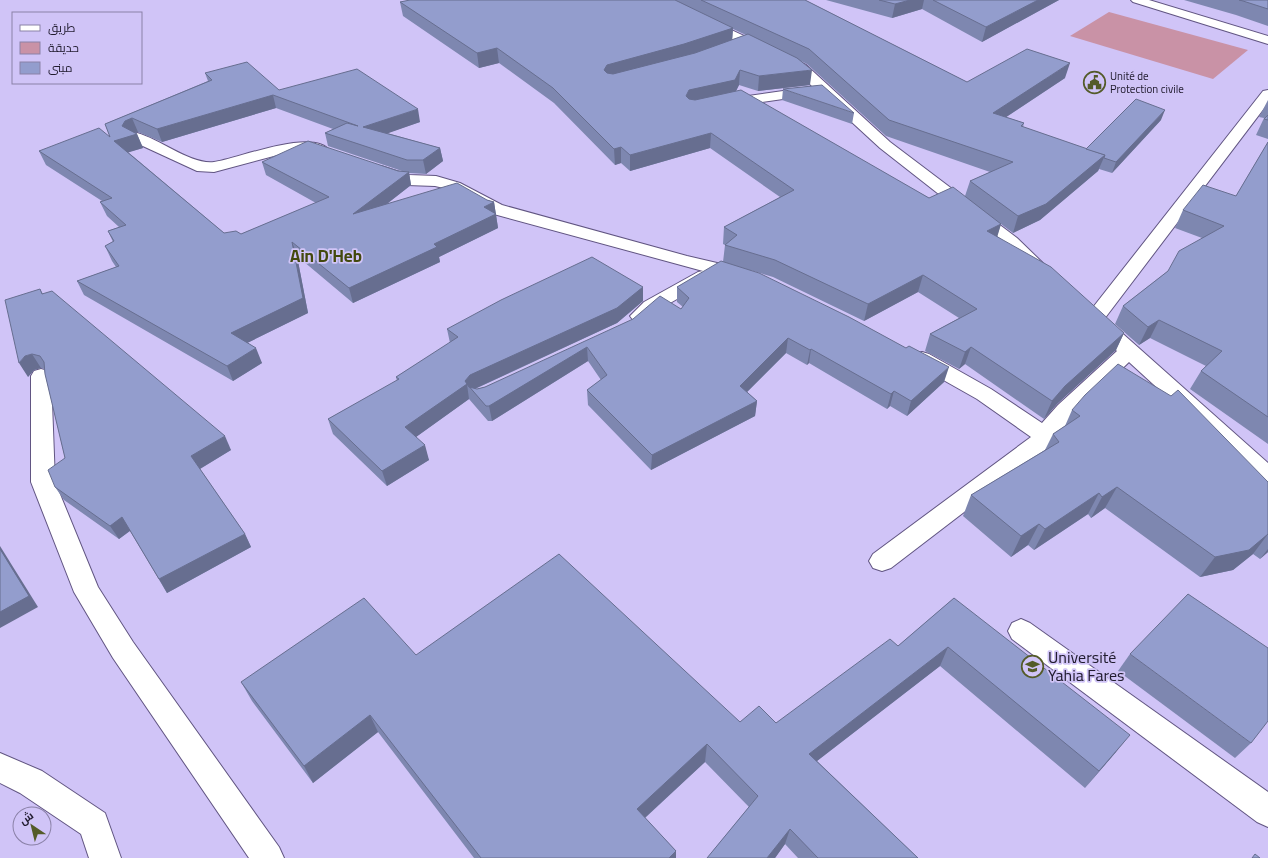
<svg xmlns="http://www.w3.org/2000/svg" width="1268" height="858" font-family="Georgia,Cairo,serif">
<rect width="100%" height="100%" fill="#d0c4f7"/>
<polygon fill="#c992a6" points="1109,12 1248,50 1213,79 1070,36"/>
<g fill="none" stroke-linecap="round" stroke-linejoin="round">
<defs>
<g id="street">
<polygon points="652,0 667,0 806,65 890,142 1017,238 1049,269 1046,273 1040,274 1034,273 1005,246 880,148 818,91 816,94 811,95 727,107 722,106 720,103 722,100 727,99 811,87 814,88 796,71 654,2"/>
<polygon points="1131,0 1149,0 1268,36 1268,44 1133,2"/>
<polygon points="1268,90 1268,103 1105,318 1268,463 1268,485 1260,482 1129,362 1074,415 1045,450 891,568 882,571 873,568 869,561 873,554 1031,437 977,399 915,364 912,359 915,354 922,352 929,354 991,389 1042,423 1058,405 1117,351 1087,323 1084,319 1087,315 1263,91"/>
<path d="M137,133C160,139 191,165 214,162C238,159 313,127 330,151L327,154L322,156L309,152L285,153L214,172L197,171L132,141L129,138L132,135Z"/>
<polygon points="381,166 409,175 436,176 460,183 502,205 687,256 747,270 750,274 747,278 741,279 711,273 713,276 710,280 658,310 647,320 640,322 633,320 630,316 644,302 698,272 703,271 490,213 448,189 435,186 407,185 375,174 373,171 375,168"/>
<polygon points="41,369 48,371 51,376 55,482 98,587 133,642 279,847 284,858 249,858 113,658 74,592 31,482 31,376 34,371"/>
<polygon points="1021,619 1030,623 1268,792 1268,827 1257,822 1012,639 1008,631 1012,623"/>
<polygon points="0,753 42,771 105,813 121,858 89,858 81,834 20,793 0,783"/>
</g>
</defs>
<use href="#street" stroke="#615582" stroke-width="2"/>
<use href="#street" fill="#fff" fill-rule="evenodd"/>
</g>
<g fill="#7e87b0" fill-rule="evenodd">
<path d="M410,0H805L967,82L1065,78L1006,117L1024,123L1023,127L1086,149L1161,120L1112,173L1099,169L1098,171L1040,220L1013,233L1001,224L997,236L1124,333L1116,350L1057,404L1044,419L965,364L959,369L925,351L930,334L959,318L918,292L864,321L773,277L750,270L944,382L907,416L890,406L887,409L809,363L807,365L786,353L747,392L757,401L755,416L651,470L588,405L587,390L601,380L588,361L492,421H488L469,399L416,437L429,460L387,486L333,434L328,419L397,381L396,377L450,343L447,329L643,301L617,323L475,389H477L485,387L681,309L683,307L677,302V287L723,262L725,245L723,244L724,227L780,197L710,148L630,171L621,163L615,165L554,103L499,63L479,68L403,16L400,2ZM733,29L746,35L732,40ZM801,61L807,64L886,136L990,172L970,181L965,196L929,198L736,91L739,85L758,91L810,85Z"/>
<polygon points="826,0 1059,0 982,42 922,9 892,18"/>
<polygon points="1184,0 1268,0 1268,26 1236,15"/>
<path d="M205,73L279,90L420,122L387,133L440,148L443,161L426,174L409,173L411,185L388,203L487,200L494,202L498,228L439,257L440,262L353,303L297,256L308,313L247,343L262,363L233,381L84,295L77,281L116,267L112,261L105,246L113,242L108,231L119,227L107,216L100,202L102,201L46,165L39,151L110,137L105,124L208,81ZM276,108L333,129L325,133L328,146L402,171L262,162L266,175L316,203L241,234L224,233L128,152L143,148L137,134L134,133L138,132L162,142Z"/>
<polygon points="783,89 854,113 852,124 782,100"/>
<polygon points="1268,100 1268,139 1256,135 1264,118 1259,117"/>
<polygon points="1268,142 1268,444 1190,389 1201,371 1206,366 1150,338 1139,345 1115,324 1123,306 1168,271 1202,238 1175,228 1183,210 1236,196"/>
<polygon points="40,289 43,294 231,450 200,469 245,534 251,547 167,593 130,531 119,539 64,500 55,487 65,458 44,369 41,368 34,370 28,377"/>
<polygon points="1072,410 1268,482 1268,552 1260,559 1253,554 1233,570 1200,577 1105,508 1091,518 1088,514 1034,550 1028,545 1011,557 963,516 971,495 1045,450 1053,434 1065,426"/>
<polygon points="954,598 1116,752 1085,788 940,666 817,761 918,858 798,858 785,844 775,858 707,858 749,807 705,762 645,818 676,851 676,858 474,858 378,732 313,783 252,701 241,682 416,655 740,722 776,723 898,646"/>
<polygon points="1130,654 1251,743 1235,758 1118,671"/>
</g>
<g fill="#676e90">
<polygon points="910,0 924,0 922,9 892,18 895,4"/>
<polygon points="1038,0 1059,0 982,42 986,27"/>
<polygon points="733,28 732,42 608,80 604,70 607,65"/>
<polygon points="497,48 499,63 479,68 477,53"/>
<polygon points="1070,63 1065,78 988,129 993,113"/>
<polygon points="740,70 739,85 734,95 689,106 686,96 689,90"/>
<polygon points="812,70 810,85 758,91 759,76"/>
<polygon points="273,95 276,108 162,142 157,129"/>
<polygon points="418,109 420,122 366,141 363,127"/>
<polygon points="1165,110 1161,120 1112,173 1116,162"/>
<polygon points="132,118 138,132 131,134 137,134 143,148 120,155 114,141 125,121"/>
<polygon points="711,133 710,148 630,171 630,155"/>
<polygon points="621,147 621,163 615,165 614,149"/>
<polygon points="440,148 443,161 426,174 423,160"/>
<polygon points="1105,155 1098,171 1040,220 1013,233 1018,216"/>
<polygon points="409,172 411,185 356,228 353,214"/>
<polygon points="494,202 498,228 439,257 440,262 353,303 349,288 434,244 484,207"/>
<polygon points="1001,224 996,241 987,231"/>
<polygon points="292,242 297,256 308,313 237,348 231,333"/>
<polygon points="923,275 918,292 864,321 868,304"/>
<polygon points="643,287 643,301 617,323 472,390 467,384 469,399 409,442 405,427 465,381 470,375"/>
<polygon points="1159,320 1150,338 1139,345 1148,327"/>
<polygon points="1124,333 1116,350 1057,404 1044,419 1052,401 1065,386"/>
<polygon points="788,338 786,353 738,401 740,386"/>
<polygon points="587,347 588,361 492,421 489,406"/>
<polygon points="971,347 965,364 959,369 965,352"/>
<polygon points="256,348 262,363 233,381 227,366"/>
<polygon points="811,349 809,363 807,365 810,350"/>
<polygon points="32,354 41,368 34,370 28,377 19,363 25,356"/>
<polygon points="949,367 944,382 907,416 911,401"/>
<polygon points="894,391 890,406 887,409 891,394"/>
<polygon points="757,401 755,416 651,470 652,455"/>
<polygon points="225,436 231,450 198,470 191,456"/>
<polygon points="425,445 429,460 387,486 382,471"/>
<polygon points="1117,487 1105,508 1091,518 1102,497"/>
<polygon points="1099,493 1088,514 1034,550 1045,529"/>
<polygon points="122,517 131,530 119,539 110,526"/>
<polygon points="1039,524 1028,545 1011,557 1021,536"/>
<polygon points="245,534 251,547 167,593 159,579"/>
<polygon points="1268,534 1253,554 1233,570 1200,577 1215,557"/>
<polygon points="0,546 38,607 0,628"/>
<polygon points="1268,549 1268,552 1260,559"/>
<polygon points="948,647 940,666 804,771 809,754"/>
<polygon points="370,715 378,732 313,783 304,766"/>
<polygon points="1130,735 1116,752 1085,788 1099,771"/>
<polygon points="707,744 705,762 637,825 637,809"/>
<polygon points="790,829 785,844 775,858 767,858"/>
<polygon points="676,851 676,858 669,858"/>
</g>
<g fill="#939dcd" stroke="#676e90">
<polygon points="410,0 675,0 733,28 684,44 607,65 604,70 607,73 613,74 695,53 748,34 797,58 812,70 759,76 740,70 735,80 689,90 686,96 689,99 695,100 741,90 929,198 953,187 1001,224 987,231 1051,267 1124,333 1065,386 1052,401 971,347 965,352 930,334 977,309 923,275 868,304 775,260 725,245 737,235 724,227 794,190 711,133 630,155 621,147 614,149 553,88 497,48 477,53 400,2"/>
<polygon points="701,0 805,0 967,82 1027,49 1070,63 993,113 1024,123 1021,126 1105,155 1046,204 1018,216 970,181 1013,162 889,120 809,49"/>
<polygon points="879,0 910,0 895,4"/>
<polygon points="933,0 1038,0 986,27"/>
<polygon points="1239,0 1268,0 1268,9 1243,1"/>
<polygon points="247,62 279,90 357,69 418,109 363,127 440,148 423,160 407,160 325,133 347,123 358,126 273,95 157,129 132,118 125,121 122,126 137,134 114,141 224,233 236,231 241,234 329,197 262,162 308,141 398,171 409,172 353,214 457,183 487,200 494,202 484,207 496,214 434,244 437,247 349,288 292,242 303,298 231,333 256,348 227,366 77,281 119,266 105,246 114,241 108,231 126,225 100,202 112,198 39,151 99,128 110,137 105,124 212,80 205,73"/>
<polygon points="822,85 854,113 783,89"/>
<polygon points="1136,99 1165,110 1116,162 1104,158 1105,155 1086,149"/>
<polygon points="1268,115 1268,120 1264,119"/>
<polygon points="1268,142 1268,417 1201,371 1222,351 1159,320 1148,327 1123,306 1168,271 1179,251 1224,226 1183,210 1203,185 1236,196"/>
<polygon points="592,257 643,287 617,308 470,375 465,381 469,387 477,389 485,387 633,319 660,296 681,309 689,298 677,287 721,261 759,273 849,317 906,348 909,346 949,367 911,401 894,391 891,394 811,349 810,350 788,338 740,386 757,401 652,455 587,390 607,375 587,347 489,406 486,406 467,384 405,427 425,445 382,471 328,419 399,379 396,377 458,337 447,329 501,300"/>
<polygon points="40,289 42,294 52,291 225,436 191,456 245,534 159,579 122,517 110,526 55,487 48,470 65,458 45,374 44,362 40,356 32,354 25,356 19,363 5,300"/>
<polygon points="1118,364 1171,396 1178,390 1268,482 1268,534 1249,550 1215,557 1117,487 1102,497 1099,493 1045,529 1039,524 1021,536 971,495 1059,442 1053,434 1080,416 1072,410 1085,395"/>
<polygon points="0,549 29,596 0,612"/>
<polygon points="559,554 740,722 759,706 776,723 890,639 898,646 954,598 1130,735 1099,771 948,647 809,754 918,858 818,858 790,829 767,858 707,858 758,796 707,744 637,809 676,851 669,858 481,858 370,715 304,766 241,682 364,598 416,655"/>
<polygon points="1188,594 1268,648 1268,721 1251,743 1130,654"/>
<polygon points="1255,854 1260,858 1252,858"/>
</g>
<defs>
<symbol id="civic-ring" viewBox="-11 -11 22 22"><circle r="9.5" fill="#d0c4f7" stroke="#545b29" stroke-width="1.5"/><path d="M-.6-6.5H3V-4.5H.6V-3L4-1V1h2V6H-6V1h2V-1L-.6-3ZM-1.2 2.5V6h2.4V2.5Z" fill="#545b29"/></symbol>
<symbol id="university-ring" viewBox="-11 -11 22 22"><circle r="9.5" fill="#d0c4f7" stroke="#545b29" stroke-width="1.5"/><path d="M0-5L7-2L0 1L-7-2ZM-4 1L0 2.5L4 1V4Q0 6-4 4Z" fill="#545b29"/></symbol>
</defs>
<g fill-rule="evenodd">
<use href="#civic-ring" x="1082" y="70" width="25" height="25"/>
<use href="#university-ring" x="1020" y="654" width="25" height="25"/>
</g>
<g text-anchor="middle" stroke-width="3.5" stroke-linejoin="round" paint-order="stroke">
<g font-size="11" fill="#211c2f" stroke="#d0c4f7" text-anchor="start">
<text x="1110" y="80">Unité de<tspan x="1110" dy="13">Protection civile</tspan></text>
</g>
<g font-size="16" fill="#211c2f" stroke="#d0c4f7" text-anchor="start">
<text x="1048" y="663">Université<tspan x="1048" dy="18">Yahia Fares</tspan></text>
</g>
<g font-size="17" font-weight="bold" fill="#43490d" stroke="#d0c4f7">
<text x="326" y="262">Ain D'Heb</text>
</g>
</g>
<rect x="12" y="12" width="130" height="72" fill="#d0c4f7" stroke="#8a81a7"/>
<rect x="20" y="25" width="20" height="6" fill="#ffffff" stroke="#8a81a7"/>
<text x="48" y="32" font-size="12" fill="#211c2f">طريق</text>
<rect x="20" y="42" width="20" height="12" fill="#c992a6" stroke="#8a81a7"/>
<text x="48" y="52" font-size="12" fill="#211c2f">حديقة</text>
<rect x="20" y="62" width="20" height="12" fill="#939dcd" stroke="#8a81a7"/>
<text x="48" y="72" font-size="12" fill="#211c2f">مبنى</text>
<g transform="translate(32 826) rotate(325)"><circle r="19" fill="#d0c4f7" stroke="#8a81a7"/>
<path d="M0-3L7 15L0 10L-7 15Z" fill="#545b29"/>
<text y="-6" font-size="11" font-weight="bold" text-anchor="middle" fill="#211c2f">ش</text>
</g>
</svg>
